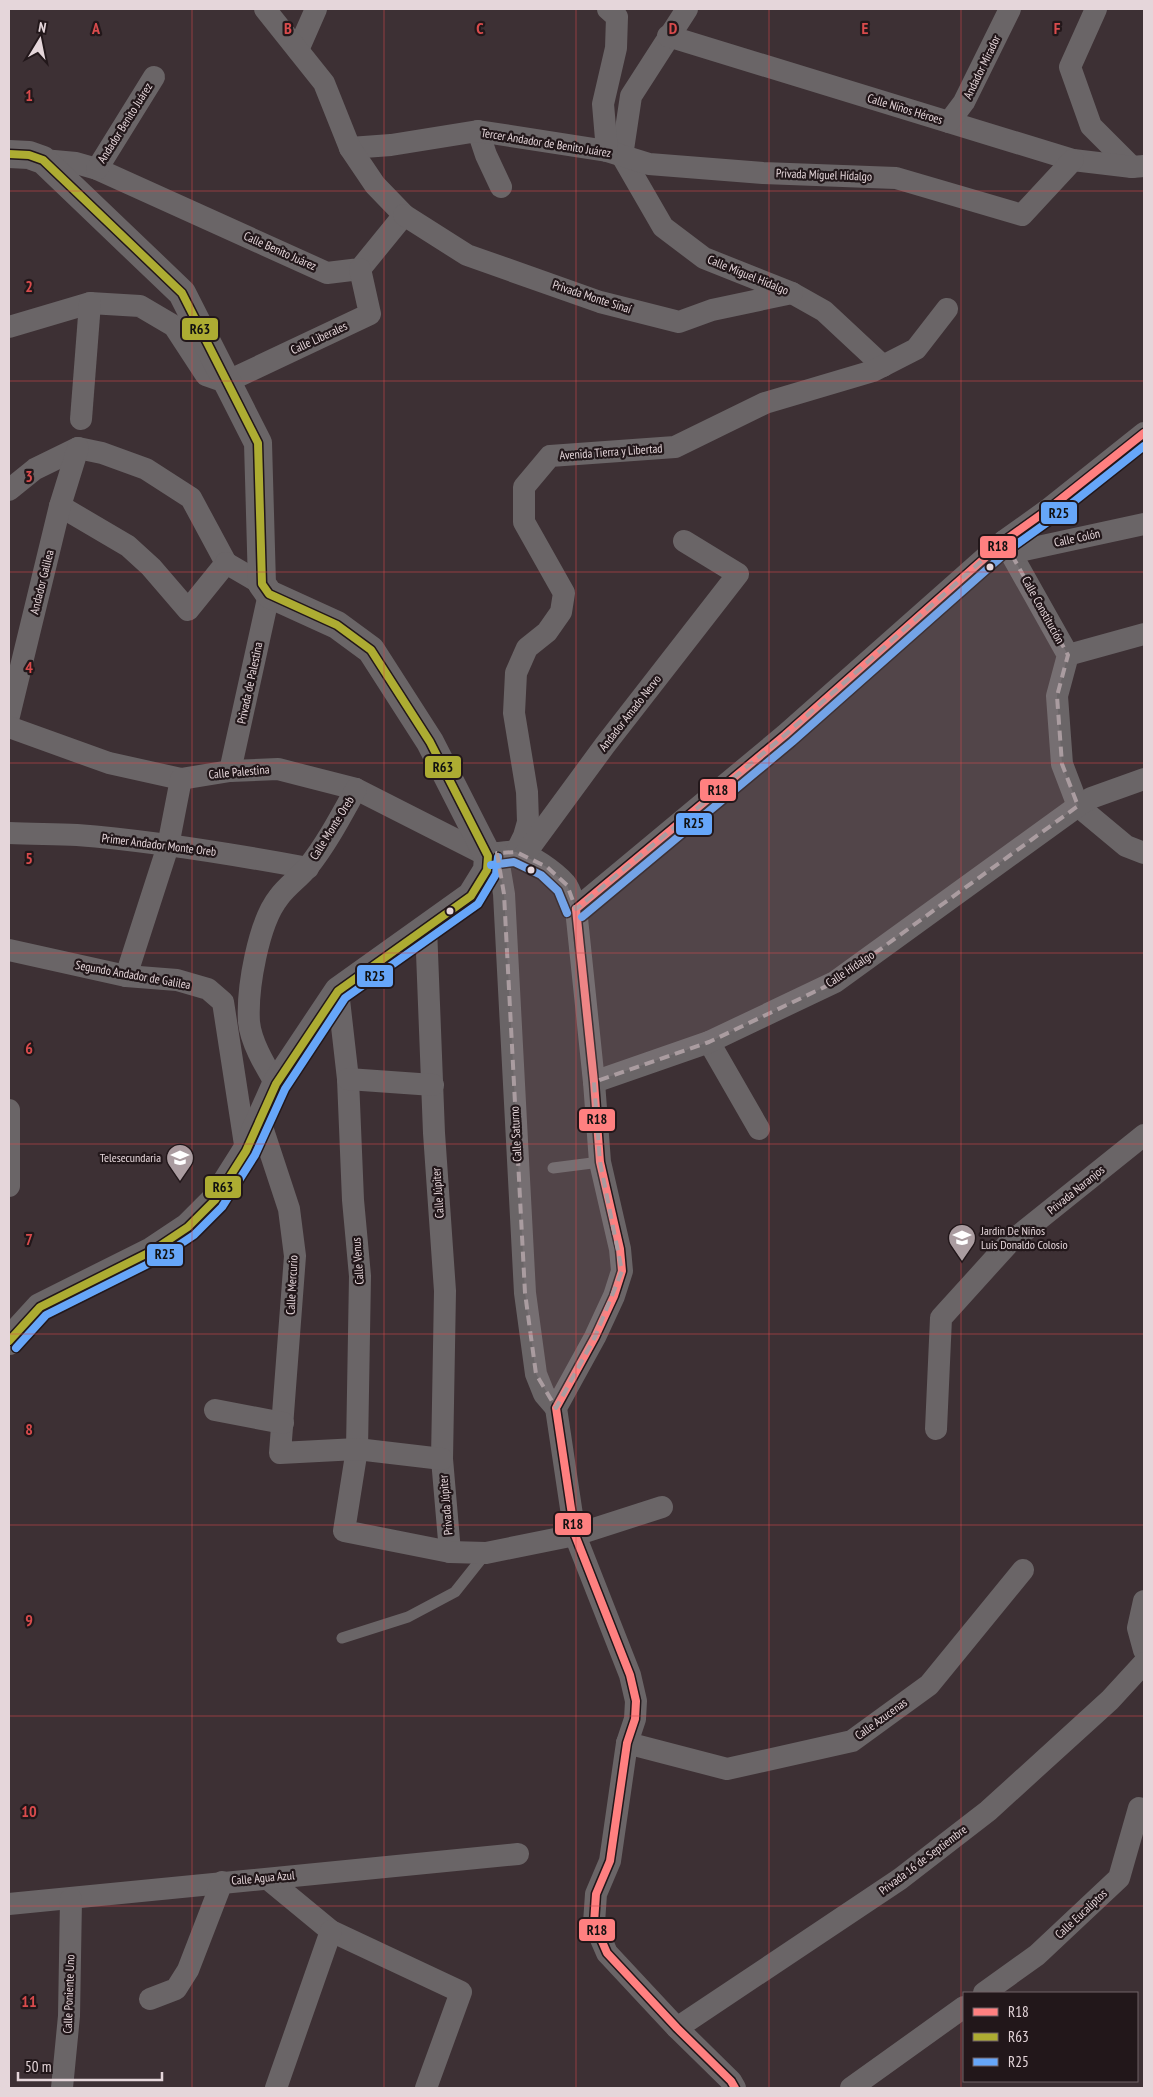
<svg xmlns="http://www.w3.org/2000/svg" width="1153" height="2097" font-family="'PT Sans Narrow',sans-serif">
<rect width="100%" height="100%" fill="#3d3034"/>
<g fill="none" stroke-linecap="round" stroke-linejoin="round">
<g stroke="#6a6567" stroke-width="11">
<polyline points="553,1168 600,1162"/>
<polyline points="342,1638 408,1617 455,1592 486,1553"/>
</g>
<g stroke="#6a6567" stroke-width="22">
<polyline points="687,9 631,96 622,156 663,227 704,258 792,293 824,311 883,366"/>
<polyline points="1096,9 1070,67 1091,126 1132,167"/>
<polyline points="668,36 1073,160 1132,167 1144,166"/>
<polyline points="298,50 316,9"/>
<polyline points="949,122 964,102 1010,9"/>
<polyline points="478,131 486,155 501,187"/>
<polyline points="350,148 391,145 478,131 607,151 649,164 763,173 896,178 1022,215 1073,160"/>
<polyline points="607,151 603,104 616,48 617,17 608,9"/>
<polyline points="43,160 76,163 97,169 327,273 360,269 404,215 375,185 350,148 324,83 265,9"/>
<polyline points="97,169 154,77"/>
<polyline points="404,215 467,255 600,302 679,322 712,310 792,293"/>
<polyline points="9,327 90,303 140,306 174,326 206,375 226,382 370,314 360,269"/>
<polyline points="81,419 90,303"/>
<polyline points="9,490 35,469 78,448 102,453 146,469 191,498 226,563"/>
<polyline points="60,506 128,546 151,567 188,610 226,563"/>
<polyline points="1004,541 1068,655 1057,696 1062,764 1078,806 1126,846 1144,853"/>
<polyline points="1010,553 1144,524"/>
<polyline points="226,563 262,584"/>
<polyline points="1068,655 1144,634"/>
<polyline points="9,716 60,506 78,448"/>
<path d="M9,727L109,763L181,779L230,771L278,769L356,789L488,856C497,853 507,851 516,852C530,853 556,873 565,883C571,890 573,901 576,909L594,1082L600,1162L620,1249L622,1271L614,1296L595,1337L556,1408L575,1535L630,1675L636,1701L635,1719L627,1743L610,1861L596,1894L594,1923L607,1953L677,2028L731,2081L735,2088"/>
<polyline points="230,771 269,594"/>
<path d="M9,833C32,834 55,834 77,835C155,841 232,854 308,868"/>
<polyline points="516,852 524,836 528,822 527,792 514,713 516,673 527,648 547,632 561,612 564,593 524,522 524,487 550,456 675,447 765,403 873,371 916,349 947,309"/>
<polyline points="497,853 504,894 525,1293 536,1374 544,1394 556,1408"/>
<polyline points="525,854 605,745 738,574 684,541"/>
<polyline points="576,909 785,735 1004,541 1046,511 1144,433"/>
<polyline points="426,927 434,1133 445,1291 442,1459 450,1552"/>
<polyline points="9,950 126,976 177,980 208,989 223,1002 246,1151"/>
<polyline points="126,976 168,846 181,779"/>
<polyline points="338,991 348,1079 353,1200 360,1276 357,1449 344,1531 450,1552 486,1553 575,1535 662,1507"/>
<polyline points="709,1042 759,1129"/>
<polyline points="348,1079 433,1085"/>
<polyline points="594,1082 709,1042 835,982 1078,806 1091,798 1144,779"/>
<path d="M276,1084C266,1067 251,1043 249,1022C247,989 258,923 279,897C287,886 299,878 308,867C327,843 341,816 356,789"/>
<polyline points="9,1110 9,1186"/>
<polyline points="260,1121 289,1209 295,1256 280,1453 357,1449 442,1459"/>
<polyline points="215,1410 283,1423"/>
<polyline points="936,1429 941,1318 1008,1244 1144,1135"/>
<polyline points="1144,1601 1138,1628 1144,1650"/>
<polyline points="627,1743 727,1769 852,1741 929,1685 1023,1570"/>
<polyline points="268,1879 331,1931 461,1992 426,2088"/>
<polyline points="9,1904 518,1854"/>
<polyline points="984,1993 1037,1955 1119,1878 1139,1808"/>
<polyline points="150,1999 176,1989 188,1970 222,1882"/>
<polyline points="677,2028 900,1879 988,1811 1110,1700 1144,1663"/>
<polyline points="62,2088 69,2016 71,1899"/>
<polyline points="276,2088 331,1931"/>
<polyline points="851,2088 964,2007"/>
</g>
<polyline stroke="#6a6567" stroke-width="28" points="9,154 29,155 43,160 182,293 258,443 262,584 269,594 337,625 371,650 430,742 488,856 487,870 471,896 338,991 276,1084 246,1151 215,1200 188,1227 152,1251 40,1307 9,1341"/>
<defs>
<g id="bus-1">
<polyline points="576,909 594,1082 600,1162 620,1249 622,1271 614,1296 595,1337 556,1408 575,1535 630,1675 636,1701 635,1719 627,1743 610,1861 596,1894 594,1923 607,1953 677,2028 731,2081 735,2088"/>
<polyline points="576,909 785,735 1004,541 1046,511 1144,433"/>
</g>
<polyline id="bus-2" points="9,154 29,155 43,160 182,293 258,443 262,584 269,594 337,625 371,650 430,742 488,856 487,870 471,896 338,991 276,1084 246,1151 215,1200 188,1227 152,1251 40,1307 9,1341"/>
<g id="bus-3">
<polyline points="491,865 514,862 541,875 558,891 567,913"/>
<polyline points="582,917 792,742 1010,549 1052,519 1144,446"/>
<polyline points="16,1348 46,1315 158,1259 194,1235 222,1207 255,1155 285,1089 345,998 478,904 496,874 498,857"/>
</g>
</defs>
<use href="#bus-1" stroke="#22171a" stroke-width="11"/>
<use href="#bus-2" stroke="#22171a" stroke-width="11"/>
<use href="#bus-3" stroke="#22171a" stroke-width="11"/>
<use href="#bus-1" stroke="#ff8080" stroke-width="8"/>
<use href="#bus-2" stroke="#adac32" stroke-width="8"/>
<use href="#bus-3" stroke="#66a6f9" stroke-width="8"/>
</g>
<path fill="#aa9ca0" fill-opacity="0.2" stroke="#aa9ca0" stroke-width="4" stroke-dasharray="10 6" stroke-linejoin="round" d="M1004,541L1068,655L1057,696L1062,764L1078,806L835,982L709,1042L594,1082L600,1162L622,1271L595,1337L556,1408L536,1374L525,1293L504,894L497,853L516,852L547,867L567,885L576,909L785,735Z"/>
<path fill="none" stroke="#d94b4c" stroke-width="1" stroke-opacity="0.55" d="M192,9V2088M384,9V2088M576,9V2088M769,9V2088M961,9V2088M9,191H1144M9,381H1144M9,572H1144M9,763H1144M9,953H1144M9,1144H1144M9,1334H1144M9,1525H1144M9,1716H1144M9,1906H1144"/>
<defs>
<symbol id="school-pin" viewBox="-11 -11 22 30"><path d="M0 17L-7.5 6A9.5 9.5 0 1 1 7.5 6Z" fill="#aa9ca0" stroke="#22171a"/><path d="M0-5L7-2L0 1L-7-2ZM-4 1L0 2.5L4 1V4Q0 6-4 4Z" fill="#fff"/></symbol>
</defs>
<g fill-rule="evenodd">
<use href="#school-pin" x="164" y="1142" width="32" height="43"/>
<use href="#school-pin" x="946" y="1222" width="32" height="43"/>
</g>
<g fill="#e5d6da" stroke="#22171a" stroke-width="2">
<circle cx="990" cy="567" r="4.5"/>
<circle cx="531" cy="870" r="4.5"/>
<circle cx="450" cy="911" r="4.5"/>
</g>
<g text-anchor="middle" stroke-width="4.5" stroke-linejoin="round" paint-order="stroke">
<g font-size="12" fill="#e5d6da" stroke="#22171a">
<text transform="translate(982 67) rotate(-64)" y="4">Andador Mirador</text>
<text transform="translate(905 109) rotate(17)" y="4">Calle Niños Héroes</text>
<text transform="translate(125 123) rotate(-58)" y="4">Andador Benito Juárez</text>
<text transform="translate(546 143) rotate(9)" y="4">Tercer Andador de Benito Juárez</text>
<text transform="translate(824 175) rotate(2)" y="4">Privada Miguel Hidalgo</text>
<text transform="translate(280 251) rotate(24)" y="4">Calle Benito Juárez</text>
<text transform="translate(748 275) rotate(22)" y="4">Calle Miguel Hidalgo</text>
<text transform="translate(592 297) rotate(18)" y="4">Privada Monte Sinaí</text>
<text transform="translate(319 338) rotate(-25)" y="4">Calle Liberales</text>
<text transform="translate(611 452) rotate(-4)" y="4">Avenida Tierra y Libertad</text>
<text transform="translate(1077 538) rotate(-12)" y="4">Calle Colón</text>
<text transform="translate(42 582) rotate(-76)" y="4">Andador Galilea</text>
<text transform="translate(1043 610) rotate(61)" y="4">Calle Constitución</text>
<text transform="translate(250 683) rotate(-78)" y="4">Privada de Palestina</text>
<text transform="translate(630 713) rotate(-52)" y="4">Andador Amado Nervo</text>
<text transform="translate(239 772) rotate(-5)" y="4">Calle Palestina</text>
<text transform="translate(332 828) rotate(-58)" y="4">Calle Monte Oreb</text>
<text transform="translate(159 845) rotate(7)" y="4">Primer Andador Monte Oreb</text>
<text transform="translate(850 969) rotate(-34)" y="4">Calle Hidalgo</text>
<text transform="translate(133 975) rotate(10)" y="4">Segundo Andador de Galilea</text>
<text transform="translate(516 1134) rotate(-93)" y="4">Calle Saturno</text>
<text transform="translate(1076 1190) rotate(-39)" y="4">Privada Naranjos</text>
<text transform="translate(438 1193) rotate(-94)" y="4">Calle Júpiter</text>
<text transform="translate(358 1261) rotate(-94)" y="4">Calle Venus</text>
<text transform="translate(292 1285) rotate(-87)" y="4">Calle Mercurio</text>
<text transform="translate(446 1505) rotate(-95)" y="4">Privada Júpiter</text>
<text transform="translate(881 1719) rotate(-36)" y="4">Calle Azucenas</text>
<text transform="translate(923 1860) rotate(-37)" y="4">Privada 16 de Septiembre</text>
<text transform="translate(263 1878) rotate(-5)" y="4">Calle Agua Azul</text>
<text transform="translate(1081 1914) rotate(-43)" y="4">Calle Eucaliptos</text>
<text transform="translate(69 1994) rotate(-88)" y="4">Calle Poniente Uno</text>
</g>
<g font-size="12" fill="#e5d6da" stroke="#22171a" text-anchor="end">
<text x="161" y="1162">Telesecundaria</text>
<text x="981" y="1235" text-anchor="start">Jardin De Niños<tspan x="981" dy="14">Luis Donaldo Colosio</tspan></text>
</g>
</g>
<g font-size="16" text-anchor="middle" font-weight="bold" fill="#d94b4c" stroke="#22171a" stroke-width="4.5" stroke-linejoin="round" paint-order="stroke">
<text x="96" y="34">A</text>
<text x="288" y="34">B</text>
<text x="480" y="34">C</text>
<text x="673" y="34">D</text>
<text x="865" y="34">E</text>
<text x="1057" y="34">F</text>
<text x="29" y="101">1</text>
<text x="29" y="292">2</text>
<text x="29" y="482">3</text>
<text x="29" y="673">4</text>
<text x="29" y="864">5</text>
<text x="29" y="1054">6</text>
<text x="29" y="1245">7</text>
<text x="29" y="1435">8</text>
<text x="29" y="1626">9</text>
<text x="29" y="1817">10</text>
<text x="29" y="2007">11</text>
</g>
<g stroke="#22171a" stroke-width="2">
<rect x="181" y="317" width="38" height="24" rx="5" fill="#adac32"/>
<rect x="1040" y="501" width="38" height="24" rx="5" fill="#66a6f9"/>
<rect x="979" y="535" width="38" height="24" rx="5" fill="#ff8080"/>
<rect x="424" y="755" width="38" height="24" rx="5" fill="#adac32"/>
<rect x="699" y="778" width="38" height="24" rx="5" fill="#ff8080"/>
<rect x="675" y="812" width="38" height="24" rx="5" fill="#66a6f9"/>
<rect x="356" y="964" width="38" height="24" rx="5" fill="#66a6f9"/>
<rect x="578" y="1108" width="38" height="24" rx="5" fill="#ff8080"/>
<rect x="204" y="1175" width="38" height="24" rx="5" fill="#adac32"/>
<rect x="146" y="1243" width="38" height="24" rx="5" fill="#66a6f9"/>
<rect x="554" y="1512" width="38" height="24" rx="5" fill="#ff8080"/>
<rect x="578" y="1918" width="38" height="24" rx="5" fill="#ff8080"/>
</g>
<g font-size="14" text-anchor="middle" font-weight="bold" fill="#111">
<text x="200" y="334">R63</text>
<text x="1059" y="518">R25</text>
<text x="998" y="551">R18</text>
<text x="443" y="772">R63</text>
<text x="718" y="795">R18</text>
<text x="694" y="828">R25</text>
<text x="375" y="981">R25</text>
<text x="597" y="1124">R18</text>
<text x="223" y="1192">R63</text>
<text x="165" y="1259">R25</text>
<text x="573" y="1529">R18</text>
<text x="597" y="1935">R18</text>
</g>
<rect width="1153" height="2097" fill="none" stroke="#e5d6da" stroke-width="20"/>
<rect x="963" y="1992" width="175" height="90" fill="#22171a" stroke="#706367"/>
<rect x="973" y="2008" width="25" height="8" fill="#ff8080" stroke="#706367"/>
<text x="1008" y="2017" font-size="15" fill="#e5d6da">R18</text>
<rect x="973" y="2033" width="25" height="8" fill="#adac32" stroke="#706367"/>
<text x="1008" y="2042" font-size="15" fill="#e5d6da">R63</text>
<rect x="973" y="2058" width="25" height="8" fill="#66a6f9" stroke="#706367"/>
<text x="1008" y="2067" font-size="15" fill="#e5d6da">R25</text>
<g transform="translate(40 40) rotate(10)" stroke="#22171a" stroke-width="4" paint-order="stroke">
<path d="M0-4L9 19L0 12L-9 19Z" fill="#e5d6da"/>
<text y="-8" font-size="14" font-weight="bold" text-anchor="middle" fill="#e5d6da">N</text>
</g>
<path d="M18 2072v8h144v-8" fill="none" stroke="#e5d6da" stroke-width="2.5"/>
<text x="25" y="2072" font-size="15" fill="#e5d6da" stroke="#22171a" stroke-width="4" paint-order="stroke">50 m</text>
</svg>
